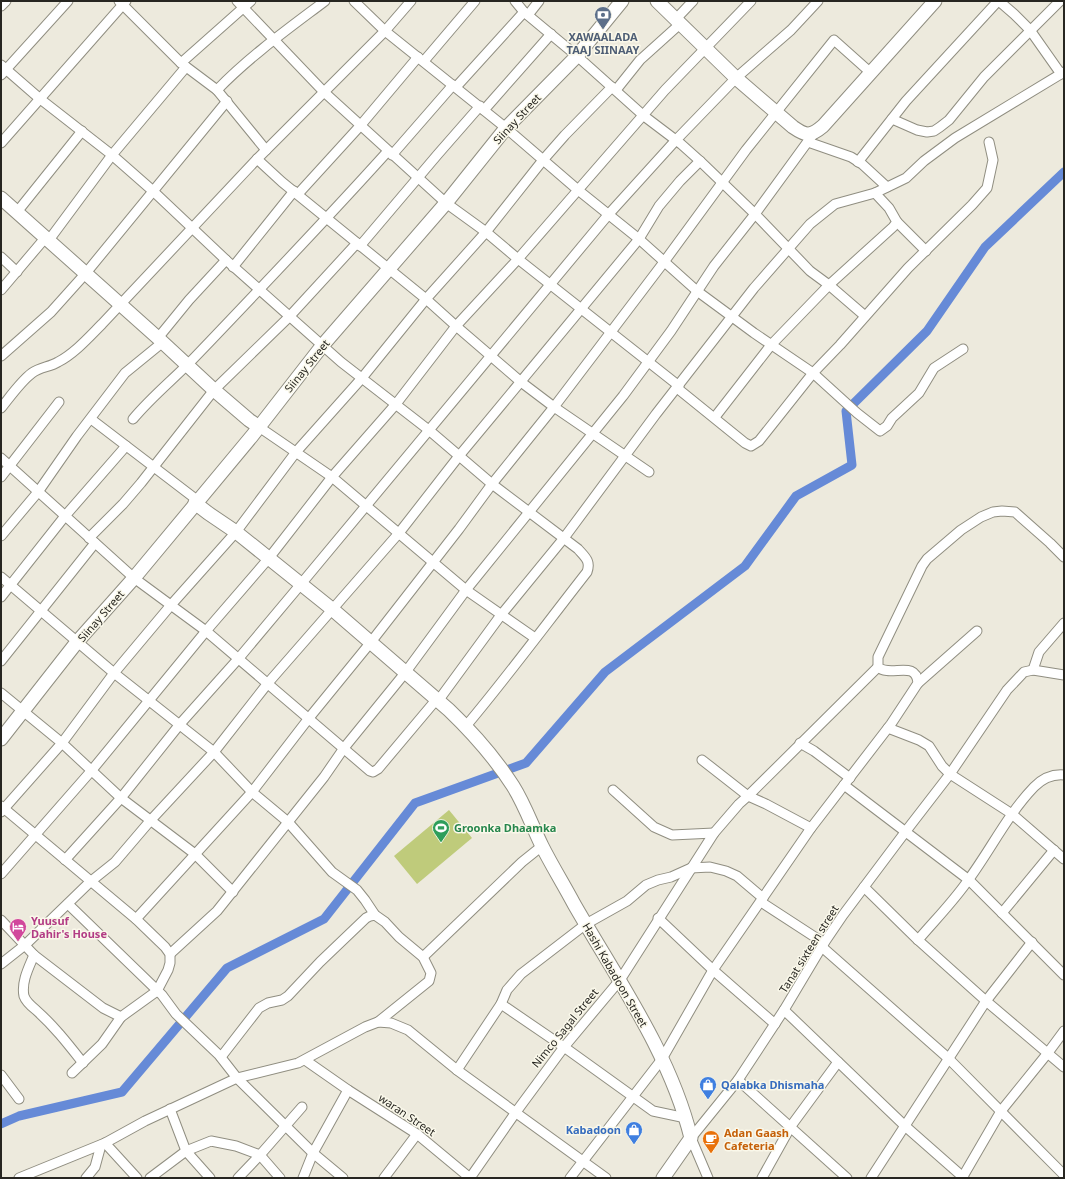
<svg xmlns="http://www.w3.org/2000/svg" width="1065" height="1179" font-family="'Noto Sans',sans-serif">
<rect width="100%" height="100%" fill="#edeadd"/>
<polygon fill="#bfcb7b" points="449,810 472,838 417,884 394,856"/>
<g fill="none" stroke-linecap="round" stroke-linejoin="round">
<polyline stroke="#668ad7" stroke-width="9" points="1,1124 19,1116 122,1092 227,968 324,919 415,803 526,763 605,672 745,566 796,496 852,465 846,411 927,331 985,247 1064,172"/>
<defs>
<g id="street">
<polyline points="119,1 181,63 217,90 266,150"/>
<polyline points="237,1 324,92 446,203 486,232 518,259 679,386"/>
<polyline points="354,1 385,31 506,128 578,190 639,239 697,291 754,333 813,373 857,413 880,431 887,426 892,418 919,393 934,368 963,349"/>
<polyline points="515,1 524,12 577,56 644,116 681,144 700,161 755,214 810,271 829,285 865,316"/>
<polyline points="999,1 1014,14 1030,30 1061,74"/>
<polyline points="1,6 6,1"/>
<polyline points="528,15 539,1"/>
<polyline points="675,20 693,1"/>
<polyline points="424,61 475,1"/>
<polyline points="181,63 251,1"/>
<path d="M1,65L39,98L112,155L153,191L226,260L341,362L430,431L492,484L578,549C585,557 591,561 587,572C547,623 508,676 466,726"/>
<polyline points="1,75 68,1"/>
<polyline points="456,87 524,12"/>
<path d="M217,90C250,56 288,29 325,1"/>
<polyline points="616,90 640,60 680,24"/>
<polyline points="484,110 551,34"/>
<polyline points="892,119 917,130 927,132 934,131 940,127 949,120 984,77 1060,1"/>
<polyline points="808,142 851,157 862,164 887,187"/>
<polyline points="1,143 126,1"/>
<polyline points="392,155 453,85"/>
<polyline points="257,159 282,182 426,299 456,326 521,382 554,407 664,262 746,150 834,40 871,73"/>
<polyline points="858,162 906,101 998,1"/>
<polyline points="298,194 360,126 418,57"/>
<polyline points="17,212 82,131"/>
<polyline points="897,222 926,251"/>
<polyline points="49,240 112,155 186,67"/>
<polyline points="360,246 438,154 480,106"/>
<polyline points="1,257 17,272"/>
<polyline points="233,267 294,191"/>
<polyline points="1,290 46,237"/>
<polyline points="158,338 189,300 226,260"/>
<polyline points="1,356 51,312 86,273 227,101"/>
<polyline points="677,388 745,443 751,446 759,441 813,373 840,345 908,268 972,205 987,188 993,160 989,142"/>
<path d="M1,408C10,397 21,381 32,373C40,367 50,367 58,362C75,353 89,337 102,324L257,159L385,31L411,1"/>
<polyline points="715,417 771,345 829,285 893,227 897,222 889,208 875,193"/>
<polyline points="91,419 197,500"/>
<path d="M133,419C152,396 175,378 195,357C260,289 325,221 388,151"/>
<polyline points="259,427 332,477 466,590 535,638"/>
<polyline points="1,458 134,578 206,631 370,771 373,772 378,769 436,700"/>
<polyline points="1,477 59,402"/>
<polyline points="1,536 38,492 77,436 125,373 163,342"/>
<polyline points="89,538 123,504 141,483 214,390 289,317 357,243"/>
<polyline points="1,577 114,673 214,752 252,792 288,822 332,872 357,890 365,900 375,915 385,922 399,937 423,957 431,973 429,981 378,1022"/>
<polyline points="1,597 65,516 126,446"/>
<polyline points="1,661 95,543"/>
<polyline points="1033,670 1039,652 1064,623"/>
<polyline points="918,683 977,631"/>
<polyline points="1,693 62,743 121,798 195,854 233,892"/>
<polyline points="438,701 501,615 564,538 656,414 754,288 810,224 835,204 875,193 906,178 924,161 955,138 1064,72"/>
<polyline points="888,728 919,740 929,746 942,766 950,774 1012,814 1064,859"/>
<polyline points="800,743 814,751 850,778"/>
<polyline points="702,760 748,796 766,804 811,828"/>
<polyline points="844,785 969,880 1064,975"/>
<polyline points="613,790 654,827 672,835 714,833"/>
<polyline points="1,806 136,919 165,947 170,954 170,963 168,970 157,991 121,1017 102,1044 72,1073"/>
<polyline points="1,812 62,743 114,673 171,605 236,532 296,452 362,378 426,299 486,232 543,160 565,135 612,87"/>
<polyline points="65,860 121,798 180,724 239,658 301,584 608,215 676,140 736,78 791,30 818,1"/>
<polyline points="1,874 92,770 206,631 269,558 332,477 396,404 456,326 518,259 665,90 751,1"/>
<polyline points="864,887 918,940 986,1001 1064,1067"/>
<polyline points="761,902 824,943"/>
<polyline points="68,904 162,995 176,1014 219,1055 237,1078 313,1153 343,1178"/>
<polyline points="1002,913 1054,850"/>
<polyline points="658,918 713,970 775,1024"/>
<polyline points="136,919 252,792 309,718 371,642 459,529 492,484 554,407 649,472"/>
<polyline points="1,920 34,955 103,1008 121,1017"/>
<path d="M918,940C935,920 954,901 969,879C991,849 1008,814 1034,787C1043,778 1052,774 1064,775"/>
<polyline points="822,947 948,1058 1064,1175"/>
<polyline points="170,954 217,911 324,777 344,748 405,673 466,590 623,396 671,331 714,266 755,214 814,133"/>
<path d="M34,955C29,967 21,982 24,996C26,1002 31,1006 36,1010C54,1026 68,1044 83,1063"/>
<polyline points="423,957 522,862 542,846"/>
<polyline points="1,964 25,945 90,882 115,862 150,821 214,752 268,683 399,533 459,456 639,239 659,206 680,181 700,161"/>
<polyline points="501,1004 564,1047 653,1111 686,1118"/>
<polyline points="784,1010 905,1126 964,1178"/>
<polyline points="221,1057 259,1008 268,1003 282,1000 288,996 320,962 366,918 370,916 375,915"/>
<polyline points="305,1060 348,1090 417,1134 470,1178"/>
<polyline points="457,1070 501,1004 507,990 521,974 586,924 627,901 646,885 658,880 671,877 691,868 710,867 726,871 737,876 763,898"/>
<polyline points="1,1075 19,1099"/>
<polyline points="738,1080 847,1178"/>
<polyline points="170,1109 186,1151 210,1178"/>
<polyline points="105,1143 137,1178"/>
<polyline points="19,1178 105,1143 145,1121 237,1078 298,1063 365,1027 378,1022 391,1023 408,1030 457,1070 606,1178"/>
<polyline points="86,1178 95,1167 101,1145"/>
<polyline points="150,1178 186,1151 211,1141 236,1146 260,1155 280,1178"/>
<polyline points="238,1178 260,1155 302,1107"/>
<polyline points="303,1178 313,1153 348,1090"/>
<polyline points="384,1178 417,1134"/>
<polyline points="470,1178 516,1112 564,1047 620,980 714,833 739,804 748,796 878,667"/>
<path d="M570,1178L662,1059L713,970L811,828L891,724L918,683C916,659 890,678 878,667V657L922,566L927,559L961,530L981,517L993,512L1002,511L1015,512L1050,543L1064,557"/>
<polyline points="708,1178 691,1138 738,1080 784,1010 824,943 843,915 906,831 950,774 1007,690 1024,672 1033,670 1064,675"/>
<polyline points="762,1178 791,1126 838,1062"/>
<polyline points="871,1178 986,1001 1032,942"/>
<polyline points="962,1178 1001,1111 1047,1054 1064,1031"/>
</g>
<g id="secondary">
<path d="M657,1L736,78L793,127C806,136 810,137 823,126L935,1"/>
<polyline points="1,198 158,338 214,390 249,420 259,427"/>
<path d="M195,503L208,513L236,532L332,609L449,710C473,733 495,758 513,786C525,805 532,826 542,846C552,866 564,885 574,904C617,979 670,1053 691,1138L663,1178"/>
<polyline points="1,739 77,642 134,578 252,436 322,346 446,203 506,128 577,56 622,1"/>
</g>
</defs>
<use href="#street" stroke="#908e81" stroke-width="11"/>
<use href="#secondary" stroke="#908e81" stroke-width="15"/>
<use href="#street" stroke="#fff" stroke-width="9"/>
<use href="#secondary" stroke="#fff" stroke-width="13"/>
</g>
<defs>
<symbol id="bank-pin" viewBox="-11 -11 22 30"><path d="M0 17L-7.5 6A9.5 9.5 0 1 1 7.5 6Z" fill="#5c6f8a" stroke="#faf8ea"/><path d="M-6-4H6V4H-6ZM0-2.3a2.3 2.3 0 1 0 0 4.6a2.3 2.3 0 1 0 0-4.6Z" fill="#fff"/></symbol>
<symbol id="stadium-pin" viewBox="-11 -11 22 30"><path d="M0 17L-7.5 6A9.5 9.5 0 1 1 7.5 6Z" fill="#2e9e5b" stroke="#faf8ea"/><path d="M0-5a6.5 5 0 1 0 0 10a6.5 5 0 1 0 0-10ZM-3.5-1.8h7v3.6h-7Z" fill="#fff"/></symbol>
<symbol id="hotel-pin" viewBox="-11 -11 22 30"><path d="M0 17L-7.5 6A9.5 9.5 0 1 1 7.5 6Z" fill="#d1479c" stroke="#faf8ea"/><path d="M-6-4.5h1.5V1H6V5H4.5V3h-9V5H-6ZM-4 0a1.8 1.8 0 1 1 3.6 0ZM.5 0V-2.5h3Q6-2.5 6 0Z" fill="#fff"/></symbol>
<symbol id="shop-pin" viewBox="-11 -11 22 30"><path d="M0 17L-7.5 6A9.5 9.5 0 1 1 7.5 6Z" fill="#3f7fe0" stroke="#faf8ea"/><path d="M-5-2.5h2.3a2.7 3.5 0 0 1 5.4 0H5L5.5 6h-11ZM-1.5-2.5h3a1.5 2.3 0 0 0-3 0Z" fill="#fff"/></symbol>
<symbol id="cafe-pin" viewBox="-11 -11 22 30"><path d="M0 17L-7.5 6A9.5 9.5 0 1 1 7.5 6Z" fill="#e8710a" stroke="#faf8ea"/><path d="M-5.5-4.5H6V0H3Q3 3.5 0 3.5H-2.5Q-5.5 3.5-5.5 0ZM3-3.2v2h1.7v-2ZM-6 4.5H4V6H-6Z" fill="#fff"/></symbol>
</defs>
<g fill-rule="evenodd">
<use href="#bank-pin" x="593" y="5" width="20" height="27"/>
<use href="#stadium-pin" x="431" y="818" width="20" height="27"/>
<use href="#hotel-pin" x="8" y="917" width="20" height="27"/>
<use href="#shop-pin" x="698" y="1075" width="20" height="27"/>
<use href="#shop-pin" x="624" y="1120" width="20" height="27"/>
<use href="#cafe-pin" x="701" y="1129" width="20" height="27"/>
</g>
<g text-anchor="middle" stroke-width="3" stroke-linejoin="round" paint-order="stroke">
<g font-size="11" font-weight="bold" fill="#4e5e75" stroke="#faf8ea">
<text x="603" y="41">XAWAALADA<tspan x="603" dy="13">TAAJ SIINAAY</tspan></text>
</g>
<g font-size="11" fill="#272621" stroke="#faf8ea">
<text transform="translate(517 119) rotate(-47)" y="4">Siinay Street</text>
<text transform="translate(307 366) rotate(-51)" y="4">Siinay Street</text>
<text transform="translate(101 616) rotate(-49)" y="4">Siinay Street</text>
<text transform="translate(809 949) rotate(-58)" y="4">Tanat sixteen street</text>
<text transform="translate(615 975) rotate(60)" y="4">Hashi Kabadoon Street</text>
<text transform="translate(565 1028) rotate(-51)" y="4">Nimco Sagal Street</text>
<text transform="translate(407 1115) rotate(34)" y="4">waran Street</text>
</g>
<g font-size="11" font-weight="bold" fill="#27864d" stroke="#faf8ea" text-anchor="start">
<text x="454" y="832">Groonka Dhaamka</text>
</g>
<g font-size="11" font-weight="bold" fill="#b23c85" stroke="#faf8ea" text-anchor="start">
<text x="31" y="925">Yuusuf<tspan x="31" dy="13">Dahir's House</tspan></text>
</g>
<g font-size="11" font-weight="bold" fill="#366cbe" stroke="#faf8ea" text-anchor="start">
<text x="721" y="1089">Qalabka Dhismaha</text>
<text x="621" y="1134" text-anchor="end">Kabadoon</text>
</g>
<g font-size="11" font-weight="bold" fill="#c56008" stroke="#faf8ea" text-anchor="start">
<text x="724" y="1137">Adan Gaash<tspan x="724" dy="13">Cafeteria</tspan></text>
</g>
</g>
<rect width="1065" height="1179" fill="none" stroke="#272621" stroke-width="4"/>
</svg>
